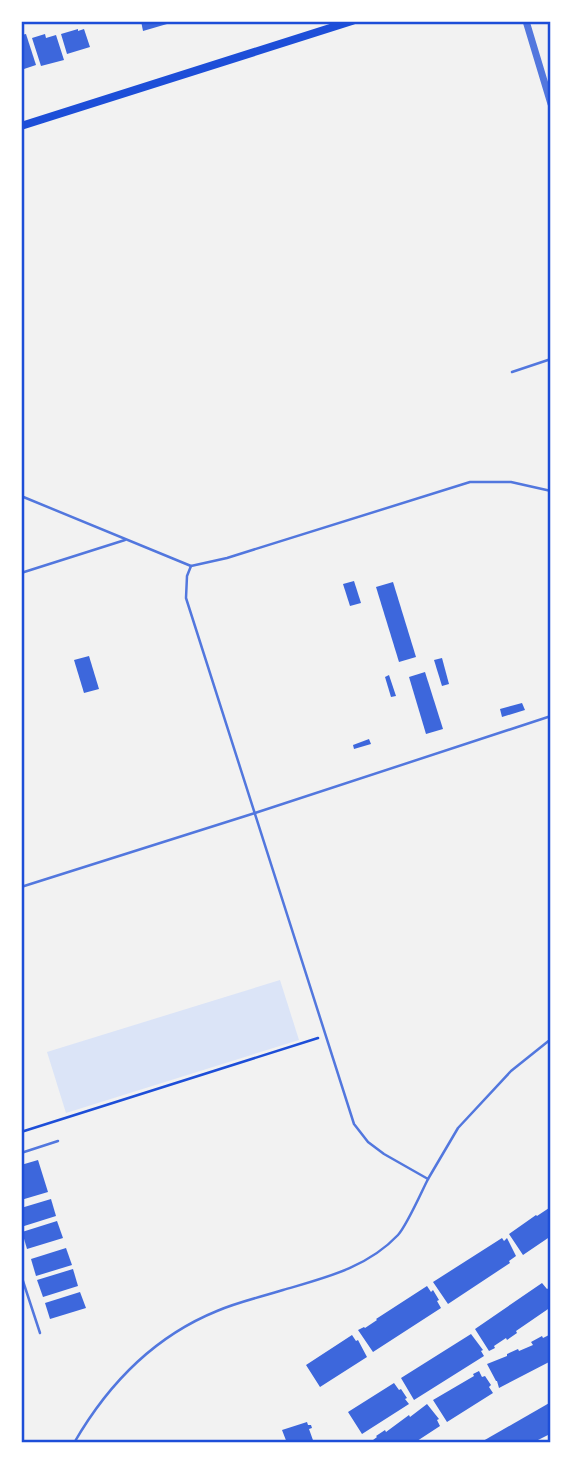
<svg xmlns="http://www.w3.org/2000/svg" width="572" height="1464" font-family="'Source Serif 4',serif">
<rect width="100%" height="100%" fill="#f2f2f2"/>
<polygon fill="#dbe4f7" points="280,980 299,1040 66,1113 47,1052"/>
<g fill="#3d67dc">
<polygon points="141,21 166,21 167,24 143,31"/>
<polygon points="78,29 78,31 84,29 90,47 67,54 61,34"/>
<polygon points="26,34 36,65 21,70 21,35"/>
<polygon points="45,34 46,38 56,35 64,60 41,66 32,38"/>
<polygon points="354,581 361,603 350,606 343,584"/>
<polygon points="393,582 416,657 399,662 376,587"/>
<polygon points="89,656 99,689 84,693 74,660"/>
<polygon points="442,658 449,684 442,686 434,660"/>
<polygon points="425,672 443,729 426,734 409,677"/>
<polygon points="389,675 396,696 391,697 385,677"/>
<polygon points="522,703 525,710 502,717 500,709"/>
<polygon points="369,739 371,744 354,749 353,745"/>
<polygon points="38,1160 48,1192 21,1200 21,1165"/>
<polygon points="51,1199 56,1216 21,1227 21,1208"/>
<polygon points="551,1205 551,1236 523,1255 509,1234 536,1215 537,1216 549,1208 548,1207"/>
<polygon points="57,1221 63,1238 27,1249 22,1232"/>
<polygon points="502,1238 504,1241 507,1238 516,1256 509,1261 510,1263 448,1304 433,1282"/>
<polygon points="66,1248 72,1265 36,1276 31,1259"/>
<polygon points="73,1269 78,1286 43,1297 37,1280"/>
<polygon points="542,1283 547,1289 549,1288 551,1290 551,1307 516,1331 517,1333 507,1340 506,1338 494,1346 495,1348 489,1351 475,1329"/>
<polygon points="427,1286 431,1292 433,1290 439,1300 437,1301 441,1308 373,1352 358,1330 364,1327 365,1328 377,1320 376,1319"/>
<polygon points="80,1292 86,1308 50,1319 45,1303"/>
<polygon points="471,1334 483,1350 481,1351 484,1356 414,1400 401,1378"/>
<polygon points="551,1334 551,1361 499,1388 497,1381 496,1381 487,1364 507,1356 507,1354 518,1349 519,1351 533,1345 531,1342 542,1336 543,1338"/>
<polygon points="352,1335 356,1341 358,1340 367,1357 320,1387 306,1365"/>
<polygon points="479,1371 482,1377 485,1376 491,1385 489,1387 493,1393 447,1422 433,1400 474,1376 473,1374"/>
<polygon points="394,1383 399,1390 401,1389 407,1398 405,1399 409,1404 362,1434 348,1412"/>
<polygon points="551,1402 550,1434 532,1443 484,1443 483,1441"/>
<polygon points="427,1404 439,1419 437,1420 440,1426 414,1443 369,1443 377,1437 376,1436 385,1430 386,1432 409,1415 410,1417"/>
<polygon points="307,1422 308,1425 311,1425 312,1428 309,1429 314,1443 287,1443 282,1430"/>
</g>
<g fill="none" stroke-linecap="round" stroke-linejoin="round">
<polyline stroke="#1d4ed8" stroke-width="2.5" points="21,1132 318,1038"/>
<g stroke="#5277de" stroke-width="2.5">
<polyline points="512,372 551,359"/>
<polyline points="21,496 191,566 227,558 470,482 511,482 551,491"/>
<polyline points="191,566 187,576 186,598 354,1124 368,1142 384,1154 428,1179 458,1128 511,1071 551,1039"/>
<polyline points="21,573 125,540"/>
<polyline points="21,887 255,813 551,716"/>
<polyline points="21,1153 58,1141"/>
<polyline points="21,1275 40,1333"/>
<path d="M74,1443C108,1384 153,1337 217,1311C238,1302 261,1297 283,1290C324,1278 367,1268 398,1235C407,1225 421,1193 428,1179"/>
</g>
<polyline stroke="#5277de" stroke-width="7" points="526,21 551,104"/>
<polyline stroke="#1d4ed8" stroke-width="8" points="21,126 352,21"/>
</g>
<rect width="572" height="1464" fill="none" stroke="#ffffff" stroke-width="46"/>
<rect x="23" y="23" width="526" height="1418" fill="none" stroke="#1d4ed8" stroke-width="2.5"/>
</svg>
